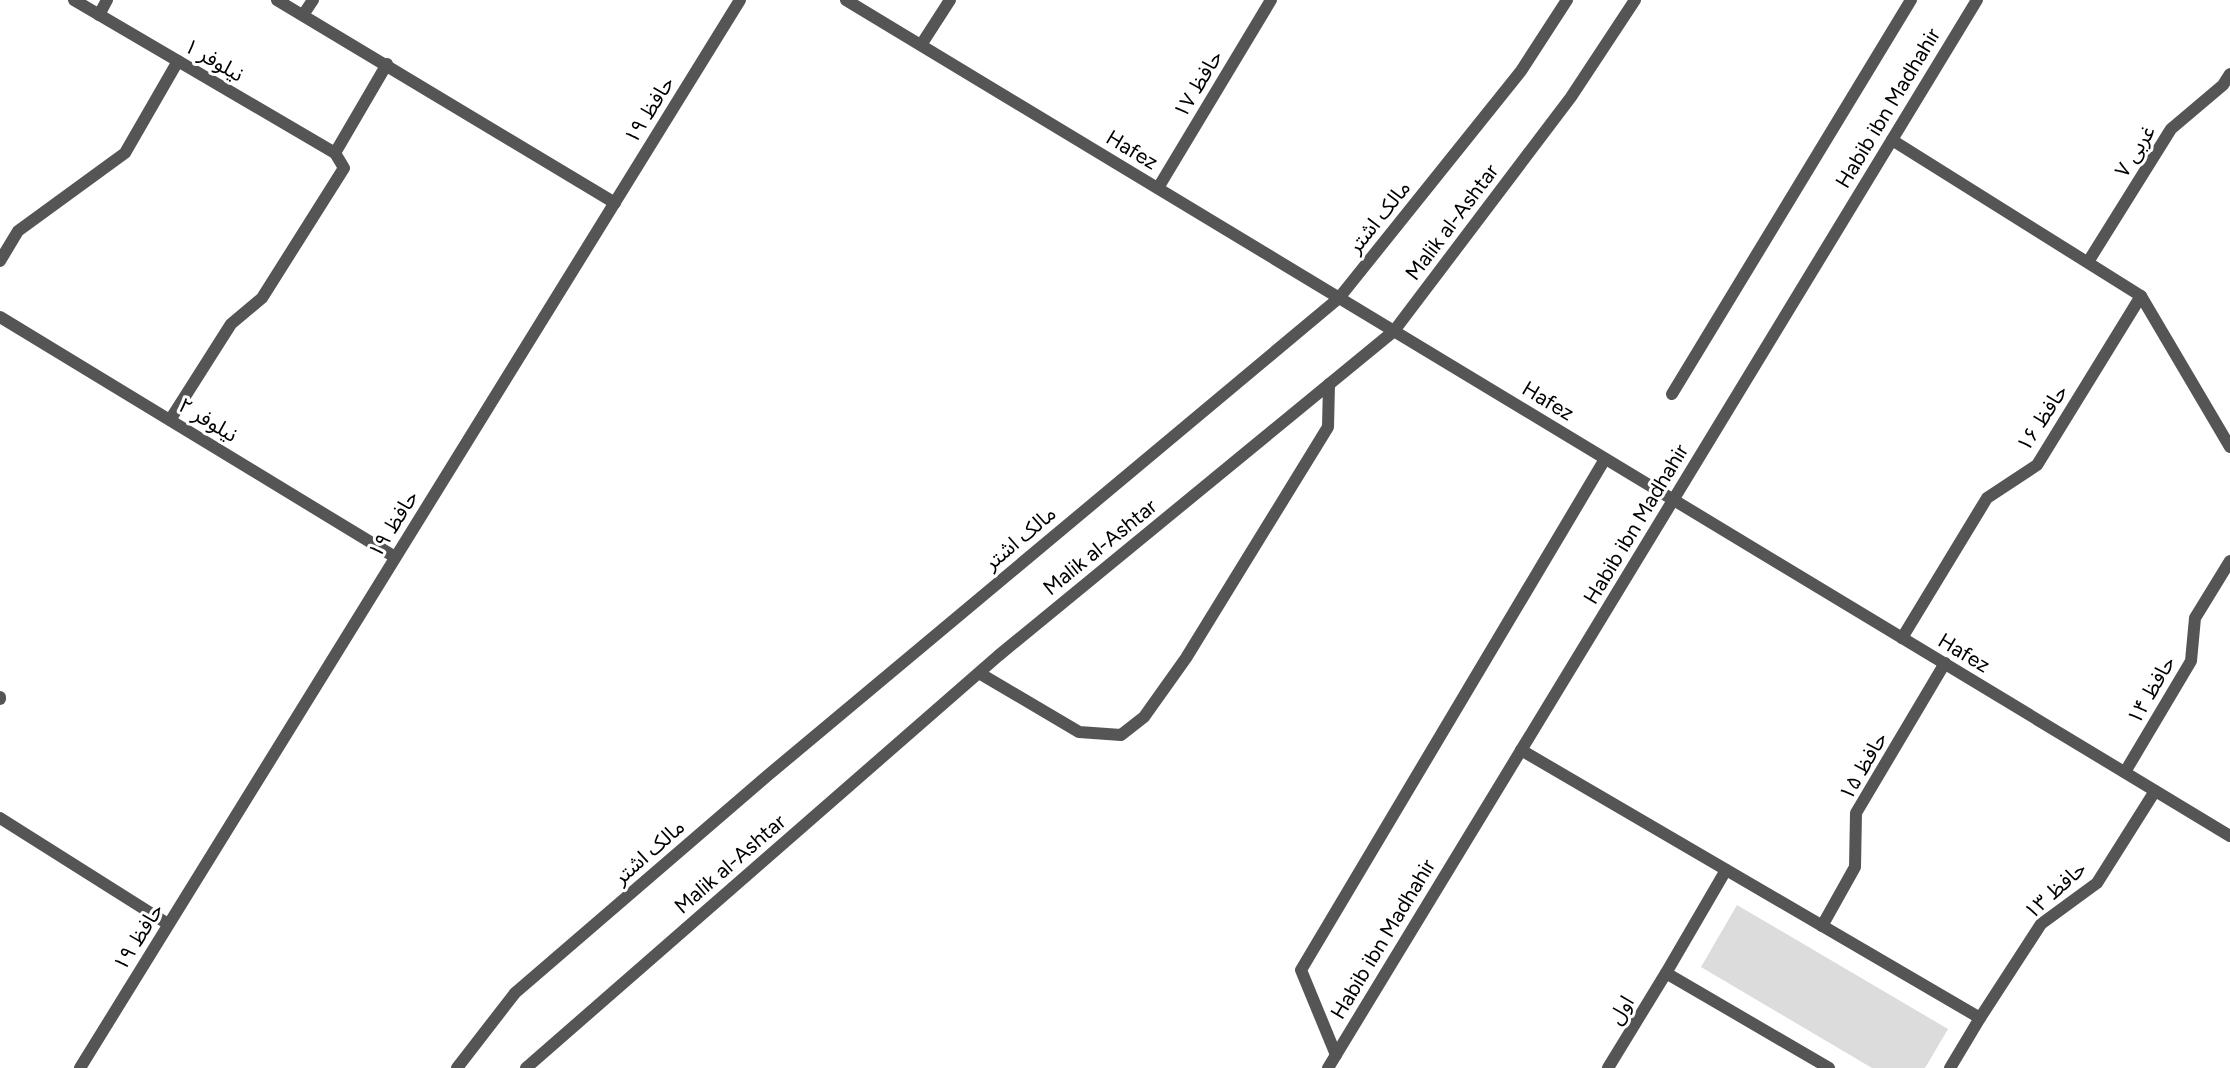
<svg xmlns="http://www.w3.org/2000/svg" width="2230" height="1068" font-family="Figtree,'Noto Sans Arabic',sans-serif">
<rect width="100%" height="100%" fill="#fff"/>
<polygon fill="#dcdcdc" points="1737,905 1948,1029 1925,1068 1872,1068 1701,967"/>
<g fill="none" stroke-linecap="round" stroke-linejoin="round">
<g stroke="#555" stroke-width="12">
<polyline points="1672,394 1911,0"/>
<polyline points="979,673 1079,732 1121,735 1144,717 1186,658 1328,427 1329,384"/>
<polyline points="1336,1055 1301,970 1605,459"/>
</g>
<g stroke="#555" stroke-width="12">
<polyline points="74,0 335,153 344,168 262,298 231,324 170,420"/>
<polyline points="277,0 615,203"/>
<polyline points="99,15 107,0"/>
<polyline points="303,15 313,0"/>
<polyline points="921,45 950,0"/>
<polyline points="1892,140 2141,296 2230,447"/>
<polyline points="335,153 387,64"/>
<polyline points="1158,188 1271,0"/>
<polyline points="0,261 18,231 125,153 178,61"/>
<polyline points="2088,262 2171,129 2223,85 2230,74"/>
<polyline points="0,317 395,557"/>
<polyline points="1902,638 1987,498 2037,465 2141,296"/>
<polyline points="0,697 0,699"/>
<polyline points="1521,750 1980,1018 1950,1068"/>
<polyline points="2125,772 2191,661 2195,618 2230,561"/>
<polyline points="0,818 168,924"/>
<polyline points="1726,870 1666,973 1829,1068"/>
<polyline points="1822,926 1855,867 1856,813 1945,663"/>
<polyline points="1980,1018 2041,924 2097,883 2155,791"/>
<polyline points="80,1068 740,0"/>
<polyline points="1328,1068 1977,0"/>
<polyline points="1608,1068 1666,973"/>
</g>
<g stroke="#555" stroke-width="12">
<polyline points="846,0 2230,836"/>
<polyline points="457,1068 515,993 767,776 1339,298 1521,71 1567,0"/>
<polyline points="526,1068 998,656 1394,331 1571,97 1635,0"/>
</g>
</g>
<g text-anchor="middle" stroke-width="6" stroke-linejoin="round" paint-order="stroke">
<g font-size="21" fill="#000" stroke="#fff">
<text transform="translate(214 60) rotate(30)" y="7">نیلوفر ۱</text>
<text transform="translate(1198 84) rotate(-59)" y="7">حافظ ۱۷</text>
<text transform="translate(1888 108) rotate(-59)" y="7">Habib ibn Madhahir</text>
<text transform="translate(649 110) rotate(-58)" y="7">حافظ ۱۹</text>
<text transform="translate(1132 150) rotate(31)" y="7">Hafez</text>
<text transform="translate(2135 151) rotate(-58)" y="7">۷ غربی</text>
<text transform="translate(1379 217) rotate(-51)" y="7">مالک اشتر</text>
<text transform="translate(1452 222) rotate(-53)" y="7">Malik al-Ashtar</text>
<text transform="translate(1548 401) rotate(31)" y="7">Hafez</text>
<text transform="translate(2042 418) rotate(-57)" y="7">حافظ ۱۶</text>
<text transform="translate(208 420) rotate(31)" y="7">نیلوفر ۲</text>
<text transform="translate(393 524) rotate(-58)" y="7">حافظ ۱۹</text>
<text transform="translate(1636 524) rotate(-59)" y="7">Habib ibn Madhahir</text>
<text transform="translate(1020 538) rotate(-40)" y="7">مالک اشتر</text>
<text transform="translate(1100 547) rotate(-39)" y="7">Malik al-Ashtar</text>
<text transform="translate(1964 653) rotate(31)" y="7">Hafez</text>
<text transform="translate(2151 690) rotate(-60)" y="7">حافظ ۱۴</text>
<text transform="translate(1863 766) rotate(-60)" y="7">حافظ ۱۵</text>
<text transform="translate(649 852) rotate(-41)" y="7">مالک اشتر</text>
<text transform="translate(730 864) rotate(-41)" y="7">Malik al-Ashtar</text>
<text transform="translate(2055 890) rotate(-42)" y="7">حافظ ۱۳</text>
<text transform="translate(138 937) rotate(-58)" y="7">حافظ ۱۹</text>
<text transform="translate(1383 939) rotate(-59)" y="7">Habib ibn Madhahir</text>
<text transform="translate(1621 1010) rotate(-58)" y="7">اول</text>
</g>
</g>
</svg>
